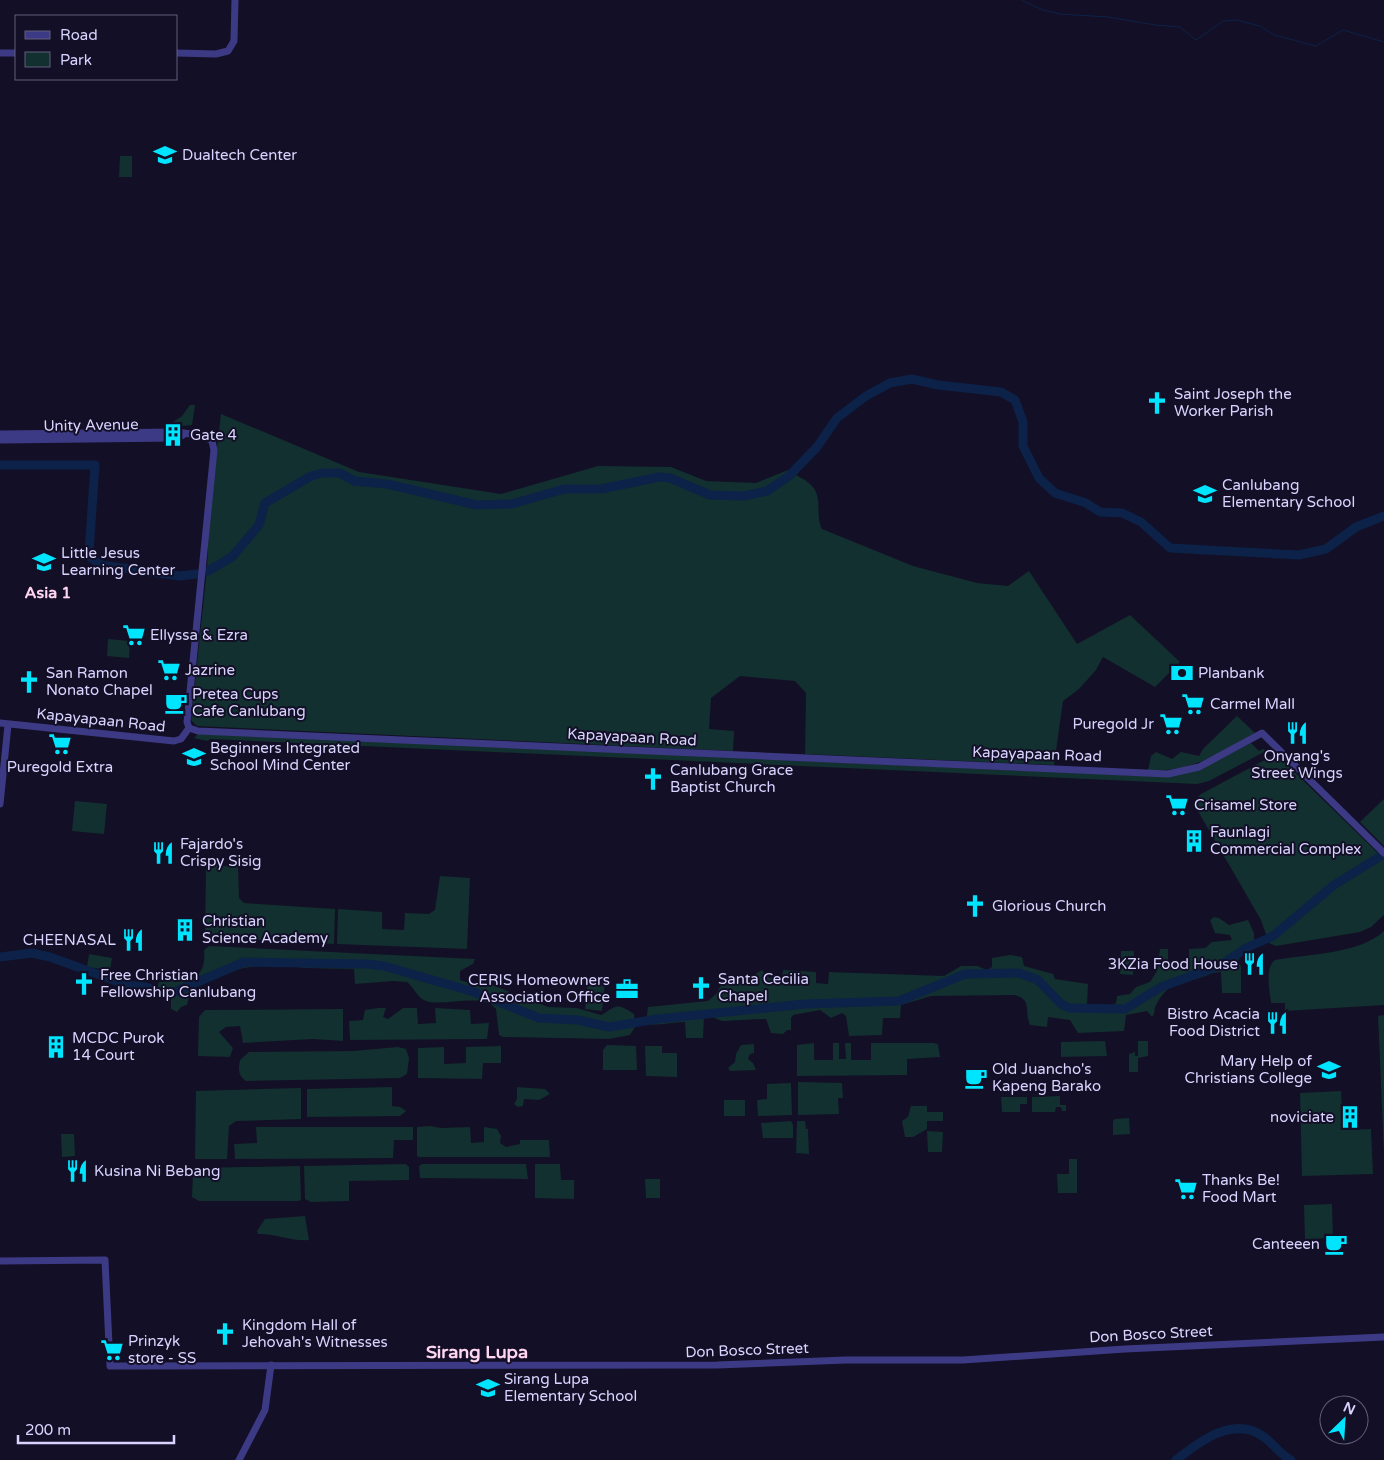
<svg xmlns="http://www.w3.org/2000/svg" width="1384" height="1460" font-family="'Varela Round',sans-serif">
<rect width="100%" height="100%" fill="#130f26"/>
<g fill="#12302f">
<polygon points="120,156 132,156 132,177 119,177"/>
<polygon points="190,405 195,405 192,425 172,427 173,422 182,416"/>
<path d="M221,414L359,472L501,494L598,466L671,467L706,481L756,483L788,470C795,475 807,480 812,486C823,498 815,516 822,529L913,566L977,583L1008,586L1029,571L1077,644L1130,615L1180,662L1155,687L1103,657L1096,670L1079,689L1063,701L1054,765L805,754L806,693L795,681L740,676L711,698L709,729L734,731L733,751L197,726L191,720L207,569L210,504Z"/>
<polygon points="108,639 130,641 129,658 107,656"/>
<path d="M1237,716L1255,733C1218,753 1192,773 1148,770L1151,756L1156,752L1172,759L1181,752L1199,756L1203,749Z"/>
<polygon points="198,734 1167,777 1200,769 1251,743 1259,751 1263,749 1266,751 1209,781 1197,784 211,739 207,741 194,738"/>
<polygon points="1276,754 1384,859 1384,915 1371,927 1360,932 1276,946 1269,943 1261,920 1195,806 1195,800 1201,794"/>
<polygon points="1384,799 1384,846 1360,822"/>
<polygon points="75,801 107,804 104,834 72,831"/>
<polygon points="209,865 238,867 239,898 244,903 335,909 334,944 205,937 206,868"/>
<polygon points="440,876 470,878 467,949 337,944 338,909 382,912 382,929 404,930 405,913 429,914 435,910"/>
<path d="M1214,917L1219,918L1229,925L1248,920L1254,933V947L1248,949L1238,960L1241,967V993H1222L1221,972C1213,972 1207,976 1199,978C1179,985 1170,981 1157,1003C1153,1009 1156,1013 1152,1017L1147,1011L1126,1015L1124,1031L1078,1033L1070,1020L1048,1017L1047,1027L1030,1025C1024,1012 1033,999 1014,995L931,996L901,1005L900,1018H883L882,1035L849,1036L846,1016L842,1013L831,1018L820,1010L793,1015L791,1018V1030H787L783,1034L771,1033L766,1019C752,1019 740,1020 726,1021C719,1022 713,1015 704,1016L703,1038H686L685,1022C671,1022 660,1026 646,1024L648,1007L708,1001L716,994L721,985L727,981L752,986L754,975L762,970L769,978L782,977L783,970L816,972V983L828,984L829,972L944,976L961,966H977L987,970L992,967V958L1010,955L1022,957L1024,966L1053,974L1055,979L1088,984L1087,1006L1107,1008L1116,1003L1117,996L1130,994L1136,987L1150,982L1157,971L1160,949H1168V961L1189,962V949L1205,948L1212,942L1232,940L1230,935L1215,933L1210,920Z"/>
<path d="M1384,931V1005L1285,1011V1003H1271C1270,990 1264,969 1275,960C1307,954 1360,954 1384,931Z"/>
<path d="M209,946L475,959L473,964L460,971V980L476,985H492L548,1007L577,1008L601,1015C616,1007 615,1001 634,1014L635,1027L630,1035L609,1039L503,1037L499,1035L496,1009C483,992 444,1007 426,1001C417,998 414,987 407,982L393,981L355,984L354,969L305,968L271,964L243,968L196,985L192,987L187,1005L181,1007L177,1012L171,1009V997L159,993L157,988L159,982C184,979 207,984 204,950Z"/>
<polygon points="1121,951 1134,951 1133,975 1120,974"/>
<polygon points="89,954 112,958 110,970 87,967"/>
<polygon points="588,980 605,982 602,1011 585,1009"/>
<polygon points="378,1008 386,1008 383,1017 388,1019 403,1008 417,1008 418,1024 436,1023 435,1008 470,1010 471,1024 489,1023 487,1039 350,1040 349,1021 363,1020 365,1010"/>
<polygon points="343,1009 343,1041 313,1039 243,1043 240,1026 226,1027 219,1032 233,1048 230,1057 198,1056 199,1017 205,1010"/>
<polygon points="1384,1015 1384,1154 1378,1016"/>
<polygon points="1105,1041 1107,1056 1061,1057 1061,1042"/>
<polygon points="1138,1041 1148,1041 1148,1056 1138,1058 1138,1072 1129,1072 1129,1054 1135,1052 1135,1056 1138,1056"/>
<polygon points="814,1043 814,1060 833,1060 833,1043 839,1043 839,1059 846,1059 845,1043 851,1043 851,1060 871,1060 871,1043 933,1043 938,1044 940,1057 907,1059 907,1075 797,1076 797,1045"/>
<polygon points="754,1044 754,1053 750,1054 748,1059 753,1063 756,1070 730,1071 728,1068 735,1062 736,1054 741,1045"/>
<polygon points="607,1045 636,1046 637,1070 603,1070 603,1050"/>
<polygon points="501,1046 501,1063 483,1063 482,1079 418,1078 418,1048 444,1047 444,1064 466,1063 466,1047"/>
<polygon points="645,1046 662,1046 662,1053 677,1053 677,1077 646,1076"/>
<path d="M398,1047L406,1049L409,1058L407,1074L400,1078L246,1081C238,1076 238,1069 240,1060L249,1052L354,1051Z"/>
<polygon points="798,1082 842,1083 843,1098 838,1098 839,1114 798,1115"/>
<polygon points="791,1083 792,1115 758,1116 757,1100 767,1099 767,1084"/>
<polygon points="392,1087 392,1106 400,1107 406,1111 400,1116 307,1117 307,1089"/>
<polygon points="517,1087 545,1089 550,1094 539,1100 524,1099 523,1106 518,1107 514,1104 517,1099"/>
<polygon points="301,1088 301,1119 236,1121 229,1126 227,1159 195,1159 196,1091"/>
<polygon points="1341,1091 1343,1130 1371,1129 1373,1174 1302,1176 1300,1093"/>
<polygon points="1060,1096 1060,1105 1066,1105 1066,1111 1062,1111 1061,1107 1056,1107 1055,1112 1032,1112 1032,1097"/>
<polygon points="1001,1097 1027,1097 1027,1104 1020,1104 1020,1112 1002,1112"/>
<rect x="724" y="1100" width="21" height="16"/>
<polygon points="911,1106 927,1106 927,1112 943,1112 943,1121 927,1121 927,1129 913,1137 905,1137 902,1121 908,1117"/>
<polygon points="1129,1118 1130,1134 1113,1135 1113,1121 1115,1119"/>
<polygon points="791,1121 793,1125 793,1138 763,1138 761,1123"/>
<polygon points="797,1121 805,1121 806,1129 808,1129 809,1154 796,1153"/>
<polygon points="430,1126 441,1128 470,1127 471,1143 484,1142 484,1127 497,1129 501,1136 500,1143 506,1147 520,1144 520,1140 549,1140 550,1157 419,1157 417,1156 417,1127"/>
<polygon points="256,1127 413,1127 413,1140 394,1140 393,1158 235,1159 234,1144 257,1143"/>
<polygon points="927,1131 943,1132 942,1152 928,1152"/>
<polygon points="61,1134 74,1134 75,1156 62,1157"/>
<polygon points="1069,1159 1077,1159 1077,1193 1058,1193 1057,1174 1069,1174"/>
<polygon points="406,1164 409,1167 409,1180 349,1181 349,1201 311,1202 305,1199 304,1166"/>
<polygon points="422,1164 526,1164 528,1179 420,1178 419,1166"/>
<polygon points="535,1164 560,1164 561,1180 574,1180 574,1199 535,1198"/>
<polygon points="300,1166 301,1200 298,1201 199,1201 192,1197 193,1173 196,1168"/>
<polygon points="645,1179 660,1179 660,1198 646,1198"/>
<polygon points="1332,1204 1333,1238 1305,1239 1304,1205"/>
<path d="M305,1216L309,1240C292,1242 275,1233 258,1234L257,1231L265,1219Z"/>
</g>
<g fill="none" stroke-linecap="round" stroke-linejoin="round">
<polyline stroke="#0c2248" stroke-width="1" points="1021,0 1043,10 1060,14 1108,17 1155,25 1180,27 1196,40 1223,21 1237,20 1260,26 1274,35 1316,46 1343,30 1384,42"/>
<g stroke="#0c2248" stroke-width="9">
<polyline points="0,465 95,465 89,552 91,558 101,565 180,576 197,574"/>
<polyline points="208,571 232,557 259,525 265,503 311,476 323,473 340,473 354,481 387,484 477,505 512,504 564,489 601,489 659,477 670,478 710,495 744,496 767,491 789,476 817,447 837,418 866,396 890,383 912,379 938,385 1001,392 1015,400 1023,422 1023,446 1039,478 1055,493 1086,503 1100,512 1122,513 1141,522 1170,548 1299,555 1326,549 1356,527 1384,516"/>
<polyline points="0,957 32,953 50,957 127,985 146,987 161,993 172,993 244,962 367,964 384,966 474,992 539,1018 578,1020 609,1027 657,1019 805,1004 899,1001 965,974 1019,973 1038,980 1061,1004 1069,1008 1125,1009 1161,987 1221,965 1246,948 1273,936 1334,885 1384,854"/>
<path d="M1176,1460C1200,1441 1234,1415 1264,1437C1274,1444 1280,1455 1291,1460"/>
</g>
<g stroke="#3d3a85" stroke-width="7">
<polyline points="0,53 16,53"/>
<polyline points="176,53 216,54 228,51 234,41 235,0"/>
<polyline points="0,434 177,432 204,436 212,441 214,450 187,722 189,728"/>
<polyline points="0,440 177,438 183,435"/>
<polyline points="0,723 174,741 181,739 189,728"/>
<polyline points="189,728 198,731 1168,774 1199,767 1262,733 1384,853"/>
<polyline points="0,804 8,725"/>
<polyline points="0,1261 105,1260 110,1366 717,1365 846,1360 963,1360 1125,1349 1384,1337"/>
<polyline points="239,1460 265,1410 271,1365"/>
</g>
</g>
<defs>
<symbol id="school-bare" viewBox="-9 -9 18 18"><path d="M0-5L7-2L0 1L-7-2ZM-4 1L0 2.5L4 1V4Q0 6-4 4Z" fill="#00e5ff" stroke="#130f26" stroke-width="2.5" paint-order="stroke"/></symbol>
<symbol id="church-bare" viewBox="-9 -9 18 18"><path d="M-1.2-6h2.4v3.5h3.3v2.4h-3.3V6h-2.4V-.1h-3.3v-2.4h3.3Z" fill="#00e5ff" stroke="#130f26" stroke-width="2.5" paint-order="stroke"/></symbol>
<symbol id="building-bare" viewBox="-9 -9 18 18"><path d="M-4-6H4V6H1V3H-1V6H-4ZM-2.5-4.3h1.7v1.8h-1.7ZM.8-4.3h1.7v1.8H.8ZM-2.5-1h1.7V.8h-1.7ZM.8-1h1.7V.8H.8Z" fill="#00e5ff" stroke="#130f26" stroke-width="2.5" paint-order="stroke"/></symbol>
<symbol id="supermarket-bare" viewBox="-9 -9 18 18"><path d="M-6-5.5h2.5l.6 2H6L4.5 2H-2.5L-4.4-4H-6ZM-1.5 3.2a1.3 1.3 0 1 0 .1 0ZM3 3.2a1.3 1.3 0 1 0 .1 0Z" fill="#00e5ff" stroke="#130f26" stroke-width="2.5" paint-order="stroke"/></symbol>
<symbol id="bank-bare" viewBox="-9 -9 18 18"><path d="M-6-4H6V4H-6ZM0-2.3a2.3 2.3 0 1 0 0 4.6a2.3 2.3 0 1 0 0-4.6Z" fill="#00e5ff" stroke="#130f26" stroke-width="2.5" paint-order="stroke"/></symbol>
<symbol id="cafe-bare" viewBox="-9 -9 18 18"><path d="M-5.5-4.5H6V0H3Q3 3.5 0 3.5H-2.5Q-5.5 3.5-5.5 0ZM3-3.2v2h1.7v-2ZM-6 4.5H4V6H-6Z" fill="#00e5ff" stroke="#130f26" stroke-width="2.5" paint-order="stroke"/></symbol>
<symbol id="restaurant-bare" viewBox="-9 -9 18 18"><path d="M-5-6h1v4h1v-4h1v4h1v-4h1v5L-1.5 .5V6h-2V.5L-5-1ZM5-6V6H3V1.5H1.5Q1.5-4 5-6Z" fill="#00e5ff" stroke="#130f26" stroke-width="2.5" paint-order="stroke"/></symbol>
<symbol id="office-bare" viewBox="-9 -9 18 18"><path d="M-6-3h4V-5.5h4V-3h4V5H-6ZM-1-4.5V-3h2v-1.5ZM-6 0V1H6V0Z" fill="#00e5ff" stroke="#130f26" stroke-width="2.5" paint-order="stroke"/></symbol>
<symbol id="university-bare" viewBox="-9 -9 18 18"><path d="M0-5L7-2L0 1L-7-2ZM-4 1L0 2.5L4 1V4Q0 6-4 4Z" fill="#00e5ff" stroke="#130f26" stroke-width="2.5" paint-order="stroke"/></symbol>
</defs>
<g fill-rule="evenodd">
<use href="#school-bare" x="149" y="139" width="32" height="32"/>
<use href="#church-bare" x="1141" y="387" width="32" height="32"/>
<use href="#building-bare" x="157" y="419" width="32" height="32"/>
<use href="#school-bare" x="1189" y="478" width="32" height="32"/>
<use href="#school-bare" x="28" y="546" width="32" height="32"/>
<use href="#supermarket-bare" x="118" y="619" width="32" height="32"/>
<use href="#supermarket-bare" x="153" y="654" width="32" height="32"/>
<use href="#bank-bare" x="1166" y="657" width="32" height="32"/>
<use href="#church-bare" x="13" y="666" width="32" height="32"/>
<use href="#cafe-bare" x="160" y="687" width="32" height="32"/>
<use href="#supermarket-bare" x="1177" y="688" width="32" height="32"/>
<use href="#supermarket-bare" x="1155" y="708" width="32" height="32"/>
<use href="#restaurant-bare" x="1281" y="717" width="32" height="32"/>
<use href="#supermarket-bare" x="44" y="728" width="32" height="32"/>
<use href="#school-bare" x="178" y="741" width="32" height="32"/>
<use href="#church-bare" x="637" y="763" width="32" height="32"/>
<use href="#supermarket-bare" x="1161" y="789" width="32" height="32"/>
<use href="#building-bare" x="1178" y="825" width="32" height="32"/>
<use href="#restaurant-bare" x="147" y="837" width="32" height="32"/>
<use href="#church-bare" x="959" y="890" width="32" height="32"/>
<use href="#building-bare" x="169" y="914" width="32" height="32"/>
<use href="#restaurant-bare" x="117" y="924" width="32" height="32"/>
<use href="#restaurant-bare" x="1238" y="948" width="32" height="32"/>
<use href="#church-bare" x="68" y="968" width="32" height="32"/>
<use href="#church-bare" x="685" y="972" width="32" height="32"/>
<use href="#office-bare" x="611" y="973" width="32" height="32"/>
<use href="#restaurant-bare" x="1261" y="1007" width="32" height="32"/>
<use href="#building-bare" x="40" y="1031" width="32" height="32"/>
<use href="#university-bare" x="1313" y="1054" width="32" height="32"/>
<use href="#cafe-bare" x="960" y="1062" width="32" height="32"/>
<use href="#building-bare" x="1334" y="1101" width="32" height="32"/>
<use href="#restaurant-bare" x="61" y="1155" width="32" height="32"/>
<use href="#supermarket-bare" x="1170" y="1173" width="32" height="32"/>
<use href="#cafe-bare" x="1320" y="1228" width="32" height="32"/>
<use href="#church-bare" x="209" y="1318" width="32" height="32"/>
<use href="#supermarket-bare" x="96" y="1334" width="32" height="32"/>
<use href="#school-bare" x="472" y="1372" width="32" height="32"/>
</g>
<g text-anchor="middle" stroke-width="4" stroke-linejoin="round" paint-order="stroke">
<g font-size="15" fill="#d9d4ff" stroke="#130f26" text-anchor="start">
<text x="182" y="160">Dualtech Center</text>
<text x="1174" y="399">Saint Joseph the<tspan x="1174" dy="17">Worker Parish</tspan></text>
<text x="190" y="440">Gate 4</text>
<text x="1222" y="490">Canlubang<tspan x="1222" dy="17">Elementary School</tspan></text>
<text x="61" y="558">Little Jesus<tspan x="61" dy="17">Learning Center</tspan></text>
<text x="150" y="640">Ellyssa &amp; Ezra</text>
<text x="185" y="675">Jazrine</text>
<text x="46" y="678">San Ramon<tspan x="46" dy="17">Nonato Chapel</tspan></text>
<text x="1198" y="678">Planbank</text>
<text x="192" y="699">Pretea Cups<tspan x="192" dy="17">Cafe Canlubang</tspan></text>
<text x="1210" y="709">Carmel Mall</text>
<text x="1154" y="729" text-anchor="end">Puregold Jr</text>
<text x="210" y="753">Beginners Integrated<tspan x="210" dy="17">School Mind Center</tspan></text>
<text x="1297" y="761" text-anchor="middle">Onyang's<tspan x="1297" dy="17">Street Wings</tspan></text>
<text x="60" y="772" text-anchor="middle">Puregold Extra</text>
<text x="670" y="775">Canlubang Grace<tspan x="670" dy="17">Baptist Church</tspan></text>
<text x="1194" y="810">Crisamel Store</text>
<text x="1210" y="837">Faunlagi<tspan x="1210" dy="17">Commercial Complex</tspan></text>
<text x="180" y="849">Fajardo's<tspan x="180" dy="17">Crispy Sisig</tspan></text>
<text x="992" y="911">Glorious Church</text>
<text x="202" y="926">Christian<tspan x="202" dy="17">Science Academy</tspan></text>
<text x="116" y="945" text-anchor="end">CHEENASAL</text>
<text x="1238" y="969" text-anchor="end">3KZia Food House</text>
<text x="100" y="980">Free Christian<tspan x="100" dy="17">Fellowship Canlubang</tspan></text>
<text x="718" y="984">Santa Cecilia<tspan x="718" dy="17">Chapel</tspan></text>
<text x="610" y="985" text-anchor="end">CERIS Homeowners<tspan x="610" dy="17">Association Office</tspan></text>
<text x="1260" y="1019" text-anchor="end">Bistro Acacia<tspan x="1260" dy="17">Food District</tspan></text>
<text x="72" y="1043">MCDC Purok<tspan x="72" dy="17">14 Court</tspan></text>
<text x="1312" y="1066" text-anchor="end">Mary Help of<tspan x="1312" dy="17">Christians College</tspan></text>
<text x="992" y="1074">Old Juancho's<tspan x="992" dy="17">Kapeng Barako</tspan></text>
<text x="1334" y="1122" text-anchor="end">noviciate</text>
<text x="94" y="1176">Kusina Ni Bebang</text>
<text x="1202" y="1185">Thanks Be!<tspan x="1202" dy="17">Food Mart</tspan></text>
<text x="1320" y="1249" text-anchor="end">Canteeen</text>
<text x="242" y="1330">Kingdom Hall of<tspan x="242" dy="17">Jehovah's Witnesses</tspan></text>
<text x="128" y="1346">Prinzyk<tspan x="128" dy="17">store - SS</tspan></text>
<text x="504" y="1384">Sirang Lupa<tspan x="504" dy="17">Elementary School</tspan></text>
</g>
<g font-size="15" fill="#d9d4ff" stroke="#130f26">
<text transform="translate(91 425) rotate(-1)" y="5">Unity Avenue</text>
<text transform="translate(101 720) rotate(6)" y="5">Kapayapaan Road</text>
<text transform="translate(632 737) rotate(3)" y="5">Kapayapaan Road</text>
<text transform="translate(1037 754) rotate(2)" y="5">Kapayapaan Road</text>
<text transform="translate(1151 1334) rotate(-3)" y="5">Don Bosco Street</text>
<text transform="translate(747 1350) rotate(-2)" y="5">Don Bosco Street</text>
</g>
<g font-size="16" font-weight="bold" fill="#ffd6f0" stroke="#130f26">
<text x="48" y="598">Asia 1</text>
</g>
<g font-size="18" font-weight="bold" fill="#ffd6f0" stroke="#130f26">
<text x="477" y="1358">Sirang Lupa</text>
</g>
</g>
<rect x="15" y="15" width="162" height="65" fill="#130f26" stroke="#625e7d"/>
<rect x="25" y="31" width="25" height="8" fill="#3d3a85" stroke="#625e7d"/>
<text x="60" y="40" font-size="15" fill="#d9d4ff">Road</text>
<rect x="25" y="52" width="25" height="15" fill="#12302f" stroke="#625e7d"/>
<text x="60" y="65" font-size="15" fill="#d9d4ff">Park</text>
<g transform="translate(1344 1420) rotate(25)"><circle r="24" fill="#130f26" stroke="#625e7d"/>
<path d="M0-4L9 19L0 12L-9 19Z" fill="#00e5ff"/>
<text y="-8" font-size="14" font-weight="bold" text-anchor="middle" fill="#d9d4ff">N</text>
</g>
<path d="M18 1435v8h156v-8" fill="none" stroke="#d9d4ff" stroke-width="2.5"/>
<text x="25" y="1435" font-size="15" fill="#d9d4ff" stroke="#130f26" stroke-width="4" paint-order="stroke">200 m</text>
</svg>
